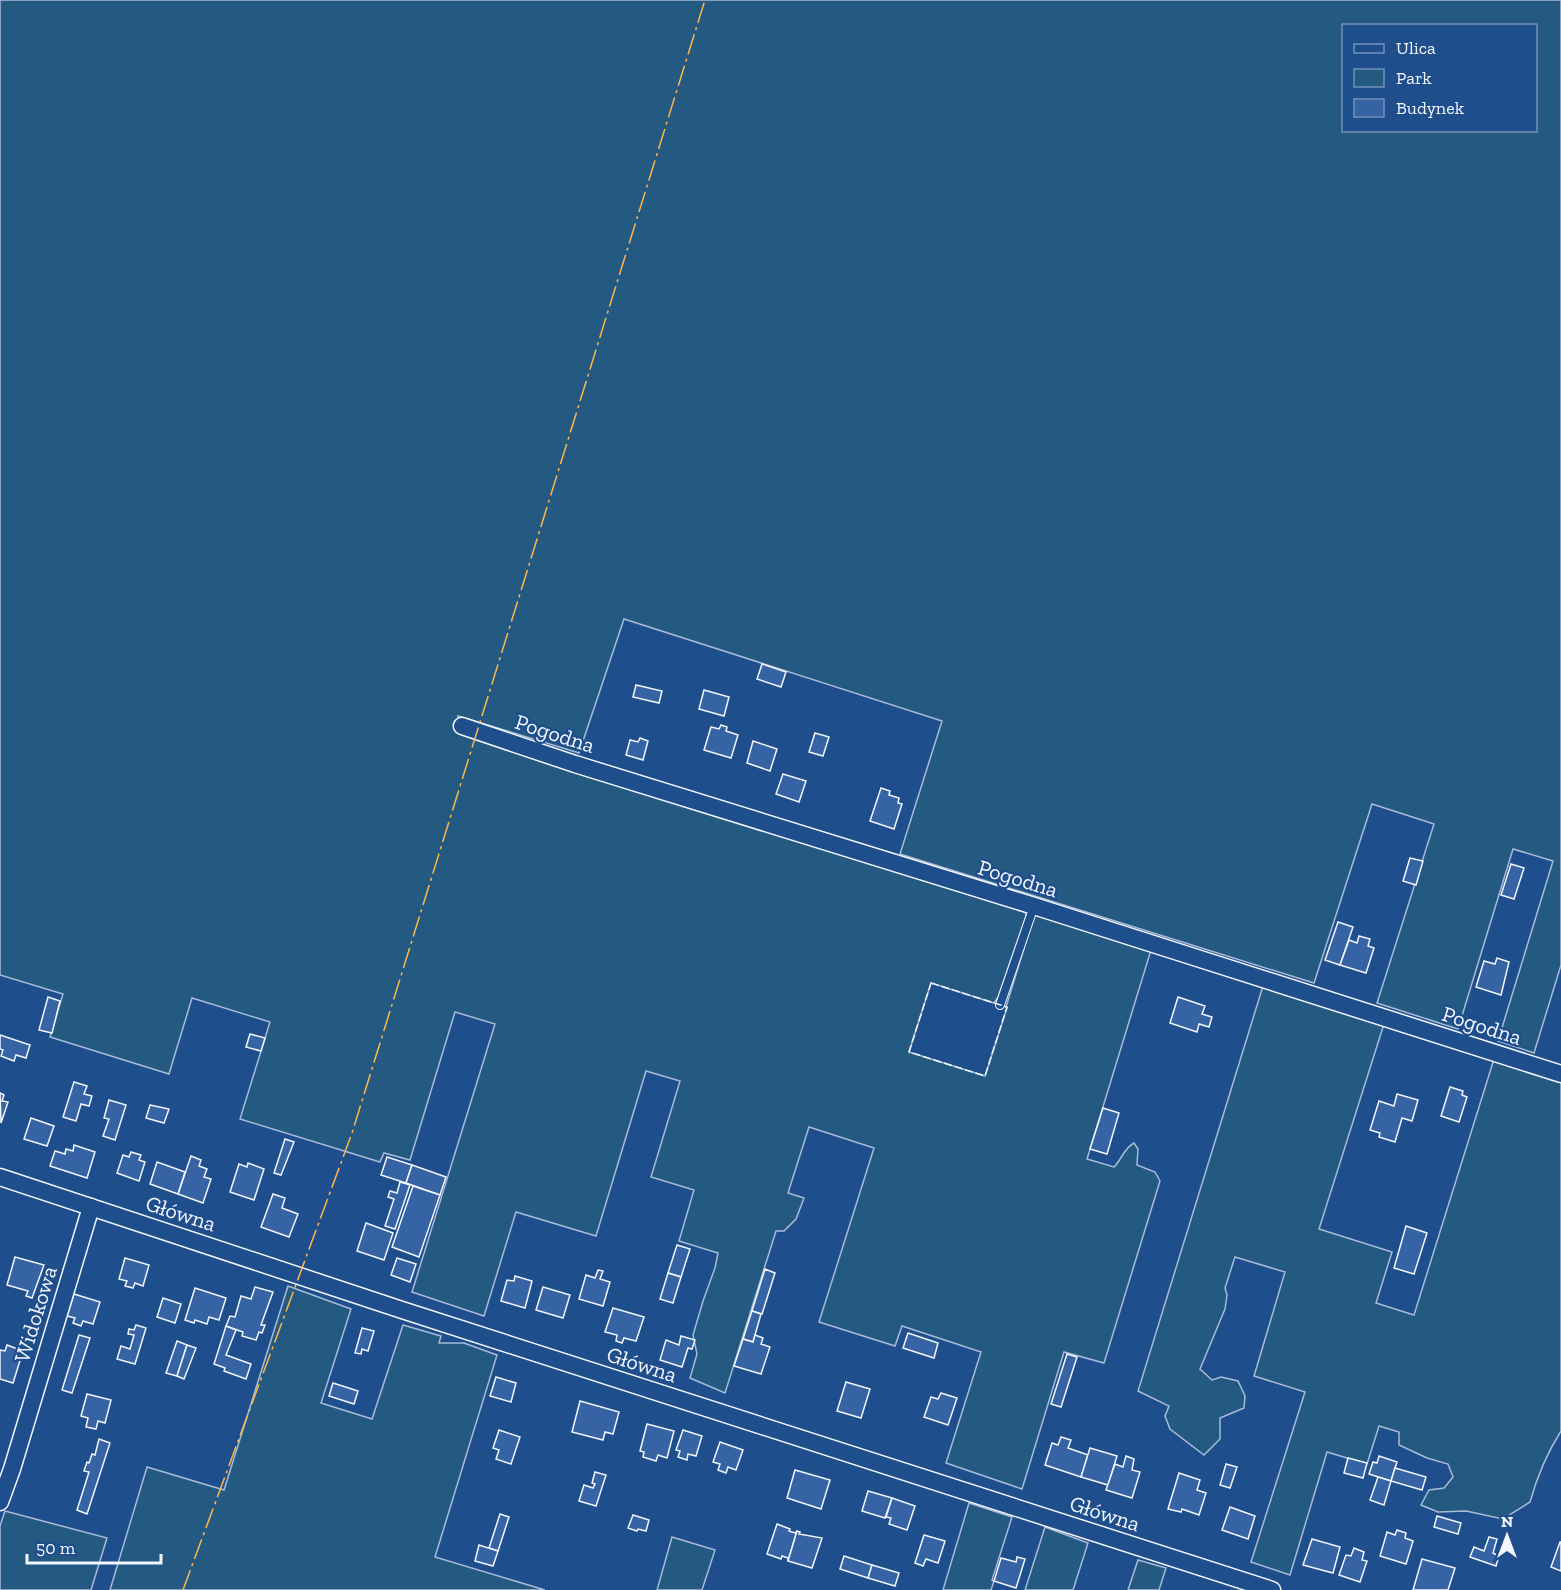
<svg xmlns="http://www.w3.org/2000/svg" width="1561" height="1590" font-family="'Zilla Slab',serif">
<rect width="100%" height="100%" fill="#1f4e8c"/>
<g fill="#245a82" stroke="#a8bbd7" stroke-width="1.5" fill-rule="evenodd">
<path d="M0,0H1561V965L1534,1053L1498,1041L1553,861L1513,849L1458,1029L1377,1003L1434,824L1372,804L1314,983L900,854L942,721L624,619L579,753L458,716V731L1025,909L1026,916L998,997L994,1003L931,983L909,1052L985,1076L1007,1008L1006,1007L1033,919L1037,913L1151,950L1087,1159L1114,1167C1122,1159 1124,1148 1134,1143L1138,1149L1137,1165L1155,1172L1160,1181L1104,1363L1064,1352L1022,1489L946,1463L981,1352L902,1326L895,1346L819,1322L874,1148L809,1127L788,1193L804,1198L796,1219L784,1231H776L725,1393L690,1378L697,1354L693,1335L703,1301L715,1268L718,1253L679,1241L694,1190L651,1177L680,1081L646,1071L596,1236L516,1212L484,1316L412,1292L495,1024L455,1012L410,1160L384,1153L380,1162L240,1119L270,1022L192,998L169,1074L50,1037L63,994L0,975ZM1344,26H1536V130H1344Z"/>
<path d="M1263,986L1384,1024L1319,1229L1392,1252L1376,1303L1414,1315L1494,1059L1561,1080V1431C1547,1453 1537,1477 1530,1502L1503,1519L1466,1511L1438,1512L1421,1505L1429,1490L1444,1488L1453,1477L1448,1464L1427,1458L1399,1445V1432L1379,1426L1367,1464L1327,1452L1290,1575L1251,1562L1305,1392L1254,1376L1285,1272L1235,1257L1225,1288L1227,1295L1225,1309L1200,1369L1212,1380L1221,1377L1238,1381L1245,1396L1244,1408L1220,1418V1439L1204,1455L1170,1429L1165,1416L1169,1406L1138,1391Z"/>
<polygon points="288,1286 351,1309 321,1403 372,1419 403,1325 441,1336 439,1343 464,1343 497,1355 435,1557 545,1590 110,1590 147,1467 224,1490"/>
<polygon points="969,1503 1012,1517 992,1580 994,1581 991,1590 943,1590"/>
<polygon points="5,1511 107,1538 91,1590 0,1590 0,1526"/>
<polygon points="1045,1527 1088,1543 1073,1590 1025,1590"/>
<polygon points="672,1537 715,1550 702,1590 657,1590"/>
<polygon points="1138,1560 1166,1568 1159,1590 1128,1590"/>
</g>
<g fill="#3563a3" stroke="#f2f6ff" stroke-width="1.5">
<polygon points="762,664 786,672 781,687 757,679"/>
<polygon points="636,685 662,691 659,703 633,697"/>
<polygon points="704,690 729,697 724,716 699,709"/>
<polygon points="721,725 727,727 726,731 738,735 731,758 704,750 711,727 719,729"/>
<polygon points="815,733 829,737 823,756 809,752"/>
<polygon points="640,738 648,741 643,760 626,755 630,740 638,742"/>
<polygon points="753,741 777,749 770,771 747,763"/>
<polygon points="783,774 806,781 799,802 776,794"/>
<polygon points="881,788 890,791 889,795 899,798 898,803 902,804 894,829 870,821"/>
<polygon points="1410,858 1423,861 1416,885 1403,881"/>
<polygon points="1511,864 1524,868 1514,899 1501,895"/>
<polygon points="1338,922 1353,927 1340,965 1325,960"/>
<polygon points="1359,936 1370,939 1368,946 1374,948 1366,973 1340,965 1349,940 1357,943"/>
<polygon points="1497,958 1509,962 1501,995 1476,987 1484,961 1495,964"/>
<polygon points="48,997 60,1001 52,1033 39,1030"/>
<polygon points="1178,997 1205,1006 1202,1014 1212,1017 1209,1027 1199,1024 1197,1032 1170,1023"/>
<polygon points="250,1034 265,1038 261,1051 246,1047"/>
<polygon points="0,1035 30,1045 26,1058 16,1055 14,1061 1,1056 3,1050 0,1049"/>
<polygon points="74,1082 87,1086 84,1094 92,1096 89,1106 81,1104 76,1121 63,1117"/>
<polygon points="1450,1087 1463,1091 1462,1095 1467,1097 1459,1122 1441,1116"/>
<polygon points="0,1093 4,1095 2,1101 8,1102 1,1123"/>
<polygon points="1397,1094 1418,1100 1412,1121 1402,1118 1395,1142 1379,1137 1380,1133 1370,1130 1379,1101 1394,1106"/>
<polygon points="109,1100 126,1105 115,1140 103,1136 109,1119 104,1118"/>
<polygon points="150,1105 169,1109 164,1123 146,1118"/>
<polygon points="1103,1108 1119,1113 1107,1154 1090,1149"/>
<polygon points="31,1118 54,1126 47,1146 24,1139"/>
<polygon points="285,1139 294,1142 281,1175 274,1173"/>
<polygon points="74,1145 95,1152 87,1178 50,1166 55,1151 65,1154 66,1149 73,1151"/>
<polygon points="131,1152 141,1155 139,1160 145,1162 139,1181 117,1173 123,1155 129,1157"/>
<polygon points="191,1156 201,1160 199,1166 207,1169 204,1177 211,1179 203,1203 178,1194"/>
<polygon points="387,1157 412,1165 406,1183 381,1175"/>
<polygon points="157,1162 185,1172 178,1194 150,1184"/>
<polygon points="248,1163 264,1169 254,1200 230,1192 239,1164 247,1167"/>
<polygon points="412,1165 446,1177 440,1195 406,1183"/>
<polygon points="400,1182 410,1185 395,1229 385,1226 394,1199 388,1197 390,1191 397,1193"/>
<polygon points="413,1186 440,1195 419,1257 392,1247"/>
<polygon points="273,1194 285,1198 282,1208 298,1214 289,1237 261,1227"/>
<polygon points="366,1223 393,1233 384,1260 357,1251"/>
<polygon points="1406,1226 1427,1233 1414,1274 1394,1268"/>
<polygon points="677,1245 690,1249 681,1277 668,1273"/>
<polygon points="15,1257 44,1265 32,1298 26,1296 28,1291 7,1285"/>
<polygon points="125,1258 149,1265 143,1286 135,1283 133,1288 125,1286 127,1281 119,1279"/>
<polygon points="397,1258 416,1264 410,1282 391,1275"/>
<polygon points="765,1269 775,1273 762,1314 752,1311"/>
<polygon points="598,1270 603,1271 600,1279 610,1282 603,1306 579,1299 586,1275 595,1278"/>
<polygon points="668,1273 681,1277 673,1303 660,1299"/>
<polygon points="515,1276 532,1281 525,1308 501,1301 507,1280 514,1281"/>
<polygon points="255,1287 273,1292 261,1325 265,1325 262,1333 259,1332 256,1340 242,1336 243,1332 226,1326 230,1316 235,1317 241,1296 251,1299"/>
<polygon points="543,1287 570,1295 563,1318 536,1310"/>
<polygon points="195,1288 226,1298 219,1320 209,1317 207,1324 195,1320 194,1323 185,1320"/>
<polygon points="74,1294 100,1302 93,1324 83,1321 81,1326 73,1323 75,1318 67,1316"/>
<polygon points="163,1298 181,1304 175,1323 157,1317"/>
<polygon points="613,1308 644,1317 636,1341 624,1338 622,1343 616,1341 617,1335 605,1332"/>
<polygon points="752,1311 761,1314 753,1342 743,1339"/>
<polygon points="136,1325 146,1328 135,1364 117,1359 121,1346 130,1349 134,1335 128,1334 129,1329 134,1330"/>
<polygon points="226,1326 236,1330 226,1355 251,1364 246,1379 224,1371 225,1368 214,1364"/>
<polygon points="362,1328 374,1331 368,1351 362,1349 361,1354 355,1353"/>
<polygon points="908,1333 938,1343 934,1358 903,1348"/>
<polygon points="79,1335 90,1338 72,1393 62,1390"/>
<polygon points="755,1335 763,1338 761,1344 770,1347 761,1374 734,1366 743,1339 753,1342"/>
<polygon points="681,1336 695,1340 692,1349 688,1348 682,1367 660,1360 666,1340 679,1345"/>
<polygon points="177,1341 187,1345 177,1376 166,1373"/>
<polygon points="7,1345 23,1351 13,1383 0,1379 0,1350 5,1351"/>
<polygon points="187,1345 196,1348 184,1379 177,1376"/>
<polygon points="1067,1354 1077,1357 1061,1407 1051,1404"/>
<polygon points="496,1377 516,1383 511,1402 490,1396"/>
<polygon points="846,1382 870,1389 861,1418 837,1411"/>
<polygon points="333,1383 358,1391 354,1404 329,1396"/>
<polygon points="941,1393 957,1398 948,1425 924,1417 931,1397 938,1399"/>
<polygon points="87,1394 111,1400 105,1423 98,1421 96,1429 86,1427 88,1418 81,1416"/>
<polygon points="580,1401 619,1412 613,1434 605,1432 603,1440 572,1432"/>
<polygon points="647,1424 674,1431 667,1458 658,1455 656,1461 643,1457 644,1452 640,1451"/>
<polygon points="499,1430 520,1437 511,1464 496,1459 499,1450 493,1448"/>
<polygon points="683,1430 702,1436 696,1456 688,1454 687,1460 678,1457 680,1451 676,1450"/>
<polygon points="1061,1437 1071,1440 1068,1448 1088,1455 1081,1477 1045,1465 1052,1443 1058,1445"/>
<polygon points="99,1439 110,1443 87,1514 77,1510 89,1472 84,1471 87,1462 89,1463 92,1454 95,1455"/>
<polygon points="720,1442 743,1450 736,1470 728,1467 726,1473 718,1470 720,1464 713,1462"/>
<polygon points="1090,1448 1117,1456 1108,1485 1081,1477"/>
<polygon points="1126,1456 1134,1459 1132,1470 1140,1472 1132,1498 1106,1490 1115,1464 1123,1467"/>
<polygon points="1379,1456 1397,1462 1391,1481 1369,1474 1373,1462 1377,1463"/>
<polygon points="1348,1458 1367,1463 1363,1478 1344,1473"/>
<polygon points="1226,1464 1237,1467 1230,1488 1220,1485"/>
<polygon points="1395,1468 1426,1477 1422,1490 1391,1481"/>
<polygon points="795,1470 830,1480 821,1509 787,1498"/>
<polygon points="595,1472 606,1475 596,1506 579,1501 584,1485 593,1488 595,1484 592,1483"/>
<polygon points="1179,1473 1200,1480 1197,1490 1206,1493 1199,1515 1182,1509 1181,1512 1168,1509"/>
<polygon points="1378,1477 1391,1481 1384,1505 1370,1500"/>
<polygon points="868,1491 892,1498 885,1518 862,1511"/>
<polygon points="892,1498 915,1506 907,1530 889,1524 891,1518 886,1517"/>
<polygon points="1230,1507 1255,1516 1248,1539 1222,1530"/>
<polygon points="500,1514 509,1517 498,1551 489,1548"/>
<polygon points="633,1515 649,1520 646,1531 638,1529 637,1531 628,1528"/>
<polygon points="1437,1516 1461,1523 1458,1534 1434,1527"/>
<polygon points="777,1524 790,1529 789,1531 795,1533 797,1531 788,1561 788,1558 782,1556 781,1559 767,1554"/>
<polygon points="1397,1530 1406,1533 1405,1538 1413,1541 1406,1564 1380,1556 1387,1532 1395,1535"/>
<polygon points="797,1531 800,1532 799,1534 822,1538 812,1568 788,1561"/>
<polygon points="924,1535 945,1541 938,1563 926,1559 923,1566 915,1563"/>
<polygon points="1489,1537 1497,1539 1493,1553 1499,1556 1496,1566 1470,1557 1474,1547 1484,1551"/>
<polygon points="1312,1539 1340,1547 1333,1573 1303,1565"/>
<polygon points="1560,1542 1561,1542 1561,1571 1551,1567"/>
<polygon points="479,1545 498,1551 493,1566 475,1561"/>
<polygon points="1354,1548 1364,1552 1362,1560 1367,1561 1360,1582 1339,1575 1346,1555 1351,1556"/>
<polygon points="844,1556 872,1565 868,1578 840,1569"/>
<polygon points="1017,1557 1025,1559 1016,1588 994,1581 1001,1558 1016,1562"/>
<polygon points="1422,1559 1455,1568 1448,1590 1413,1590"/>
<polygon points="872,1565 899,1573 895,1586 868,1578"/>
</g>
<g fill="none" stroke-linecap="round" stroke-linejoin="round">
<defs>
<polyline id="service" points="1000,1005 1034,906"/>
<g id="minor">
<polyline points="462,726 575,764 1034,906 1561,1074"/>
<polyline points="0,1177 402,1310 1272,1590"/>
<polyline points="0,1502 12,1469 91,1207"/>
</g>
</defs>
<use href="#service" stroke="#f2f6ff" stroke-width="10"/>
<use href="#minor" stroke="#f2f6ff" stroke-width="19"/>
<use href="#service" stroke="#1f4e8c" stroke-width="8"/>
<use href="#minor" stroke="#1f4e8c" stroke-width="16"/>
<polygon stroke="#f2f6ff" stroke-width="1.5" stroke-dasharray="8 3" stroke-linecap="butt" points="931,983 1007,1007 985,1076 909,1052"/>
<polyline stroke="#ffb74d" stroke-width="1.5" stroke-dasharray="21 4.5 3 4.5" stroke-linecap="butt" points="183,1590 352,1133 705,0"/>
</g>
<g text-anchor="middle" stroke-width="4.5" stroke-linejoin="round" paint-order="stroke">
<g font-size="22" fill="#f2f6ff" stroke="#1f4e8c">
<text transform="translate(555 733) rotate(18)" y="8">Pogodna</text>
<text transform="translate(1018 878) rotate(17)" y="8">Pogodna</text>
<text transform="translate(1482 1025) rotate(18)" y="8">Pogodna</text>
<text transform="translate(181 1213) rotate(18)" y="8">Główna</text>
<text transform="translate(35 1314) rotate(-73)" y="8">Widokowa</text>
<text transform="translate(642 1364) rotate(18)" y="8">Główna</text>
<text transform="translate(1105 1513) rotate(18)" y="8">Główna</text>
</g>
</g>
<rect x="1342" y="24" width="195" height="108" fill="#1f4e8c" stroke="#7391ba" stroke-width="1.5"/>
<rect x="1354" y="44" width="30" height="9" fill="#1f4e8c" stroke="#7391ba" stroke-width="1.5"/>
<text x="1396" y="54" font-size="18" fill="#f2f6ff">Ulica</text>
<rect x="1354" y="69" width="30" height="18" fill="#245a82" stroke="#7391ba" stroke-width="1.5"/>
<text x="1396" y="84" font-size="18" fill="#f2f6ff">Park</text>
<rect x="1354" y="99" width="30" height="18" fill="#3563a3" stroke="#7391ba" stroke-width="1.5"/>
<text x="1396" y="114" font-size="18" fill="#f2f6ff">Budynek</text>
<g transform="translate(1507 1536)" stroke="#1f4e8c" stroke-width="4.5" paint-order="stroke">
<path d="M0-4.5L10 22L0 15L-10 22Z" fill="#f2f6ff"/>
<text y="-9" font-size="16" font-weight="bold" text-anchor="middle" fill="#f2f6ff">N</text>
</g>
<path d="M27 1554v9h134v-9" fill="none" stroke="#f2f6ff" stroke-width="3"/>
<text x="36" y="1554" font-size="18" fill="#f2f6ff" stroke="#1f4e8c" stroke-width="4.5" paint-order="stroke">50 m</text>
</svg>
